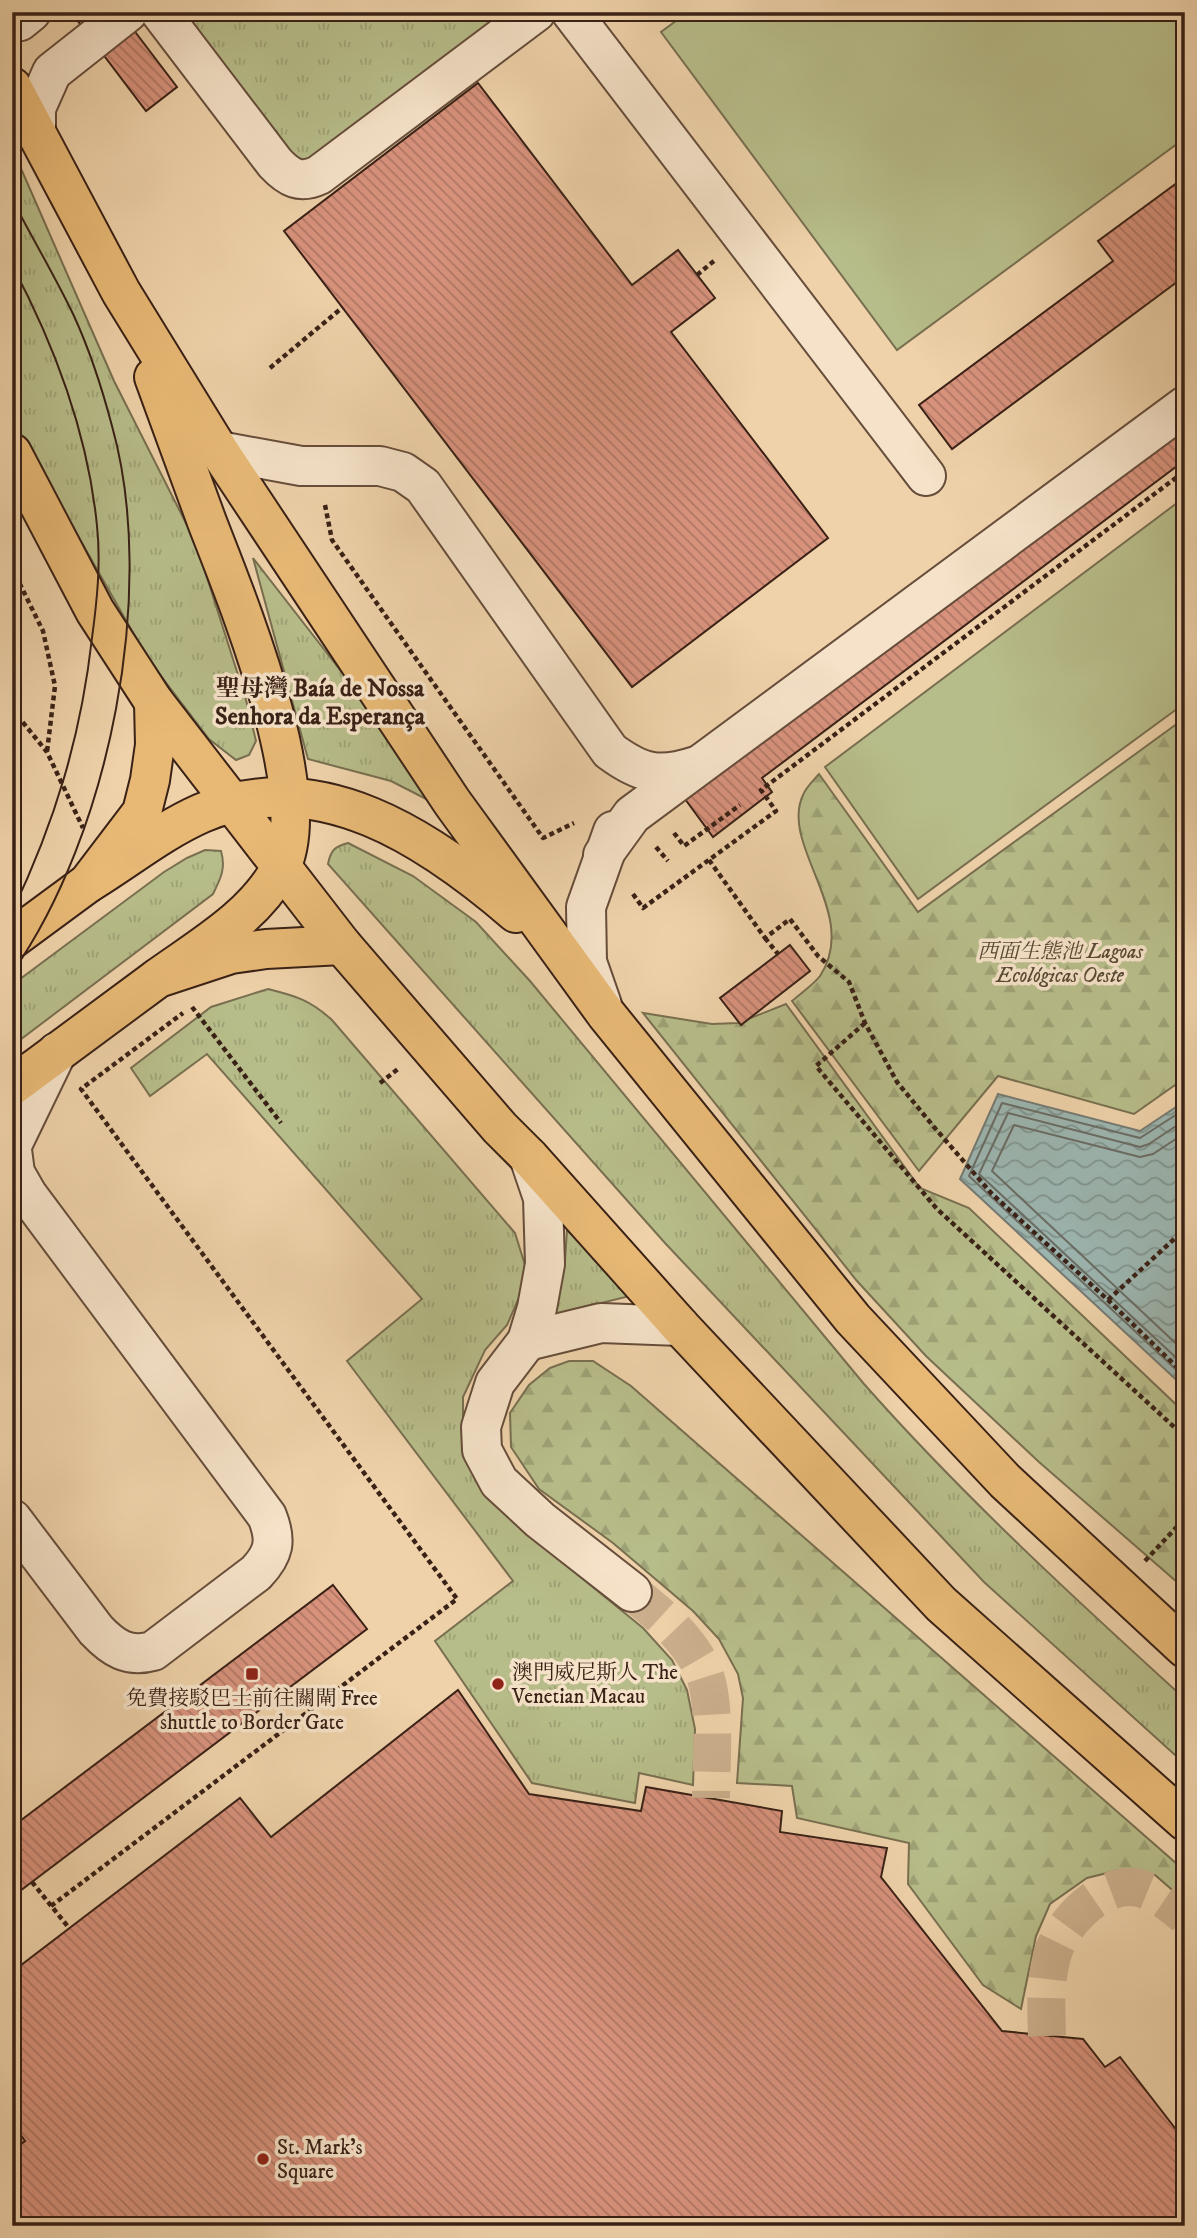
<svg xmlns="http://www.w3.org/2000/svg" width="1197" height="2238" font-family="'IM FELL DW Pica','Noto Serif SC',serif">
<defs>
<pattern id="grass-tufts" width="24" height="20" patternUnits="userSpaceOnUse" patternTransform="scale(1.75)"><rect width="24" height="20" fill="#b7bd8a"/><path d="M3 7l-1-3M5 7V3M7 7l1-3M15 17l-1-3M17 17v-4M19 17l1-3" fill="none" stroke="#9ea276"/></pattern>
<pattern id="forest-firs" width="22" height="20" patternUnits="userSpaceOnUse" patternTransform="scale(1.75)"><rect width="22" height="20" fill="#b7bd8a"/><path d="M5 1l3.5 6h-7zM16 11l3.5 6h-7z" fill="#9ea276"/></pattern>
<pattern id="water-waves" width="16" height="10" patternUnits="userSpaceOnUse" patternTransform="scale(1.75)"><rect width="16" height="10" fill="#9cb6b1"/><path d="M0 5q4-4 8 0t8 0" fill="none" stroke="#80948f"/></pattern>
<pattern id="building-back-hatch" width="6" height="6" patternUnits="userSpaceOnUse" patternTransform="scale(1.75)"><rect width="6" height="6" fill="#d8927c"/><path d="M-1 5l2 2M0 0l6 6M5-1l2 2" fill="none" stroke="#b07765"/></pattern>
</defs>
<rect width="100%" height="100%" fill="#efd2aa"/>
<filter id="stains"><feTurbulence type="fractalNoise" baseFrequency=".00286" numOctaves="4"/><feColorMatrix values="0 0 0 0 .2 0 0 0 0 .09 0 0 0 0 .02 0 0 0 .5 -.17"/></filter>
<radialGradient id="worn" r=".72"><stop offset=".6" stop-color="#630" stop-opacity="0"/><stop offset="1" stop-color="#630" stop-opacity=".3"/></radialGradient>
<g fill="url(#grass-tufts)" stroke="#786f50" stroke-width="2">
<polygon points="179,12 511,12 320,157 304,161 290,157"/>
<polygon points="12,148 114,381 196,543 246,700 256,741 249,755 236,760 209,739 148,659 12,420"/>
<polygon points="253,558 344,675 436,804 391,781 308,759"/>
<path d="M348,843L413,876L476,922L530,981L864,1384C963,1496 1074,1598 1185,1699V1764L984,1582L665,1243L328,864C331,850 334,847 348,843Z"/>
<path d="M205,850L221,851C226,868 221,878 213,894L12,1046V985L164,872L187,858Z"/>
<path d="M268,989C296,996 310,1000 332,1020L515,1233L525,1265L521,1293L507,1325L485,1350L463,1397V1447L522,1529L643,1628L672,1660L687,1690L695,1729L693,1785L639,1773L635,1803L532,1783L435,1641L513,1581L347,1361L422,1299L207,1054L150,1096L131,1068L211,1007Z"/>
<polygon points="567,1230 634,1295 552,1315 565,1260"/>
</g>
<g fill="url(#forest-firs)" stroke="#786f50" stroke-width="2">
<path d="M1185,718V1078L1134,1114L998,1076L919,1171L792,1001C801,993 813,985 820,976C861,914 779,846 803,795C806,787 813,781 819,774L918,912Z"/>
<polygon points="786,1004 920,1188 969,1208 1185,1413 1185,1589 1039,1462 926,1356 857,1281 643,1013 712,1024 738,1023"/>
<polygon points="569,1361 593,1361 631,1386 1185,1871 1185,1901 1155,1875 1119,1870 1087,1878 1050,1904 1036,1936 1021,2009 983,1985 908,1884 909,1843 797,1818 792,1786 737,1783 743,1698 738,1674 719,1639 693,1611 613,1543 539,1489 511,1447 510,1413 529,1385 550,1368"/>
</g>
<g fill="#b7bd8a" stroke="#786f50" stroke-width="2">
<polygon points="688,12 1185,12 1185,138 897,350 661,32"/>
<polygon points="1185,497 1185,703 918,899 825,767"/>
</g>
<polygon fill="url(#water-waves)" stroke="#747a73" stroke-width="2" points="998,1094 1140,1131 1185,1101 1185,1388 960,1179"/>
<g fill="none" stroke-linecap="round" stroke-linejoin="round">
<g stroke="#6a6c64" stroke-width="2">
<polyline points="1185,1109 1140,1138 1002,1103 969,1176 1185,1378"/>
<polyline points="1185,1120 1149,1144 1140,1147 1008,1113 979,1174 1185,1366"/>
<polyline points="1185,1133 1153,1154 1140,1157 1014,1125 992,1171 1185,1352"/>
</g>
</g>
<g fill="url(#building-back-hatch)" stroke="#392116" stroke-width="2">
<polygon points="71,12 120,12 177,87 146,111"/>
<polygon points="478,83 632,285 678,250 715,298 671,332 828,538 632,687 284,231"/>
<polygon points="1185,177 1185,276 952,449 919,405 1113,261 1098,241"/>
<polygon points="1185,423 1185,460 762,778 772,792 713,837 685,799"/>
<polygon points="790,945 810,971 741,1025 720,998"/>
<polygon points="333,1585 367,1629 12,1897 12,1827"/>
<polygon points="458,1690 529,1794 641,1811 646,1787 782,1811 780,1832 887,1848 881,1877 1002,2031 1083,2039 1105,2067 1120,2057 1185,2141 1185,2226 12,2226 12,2150 25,2141 12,2124 12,1972 240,1798 271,1837"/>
<polygon points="12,2124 25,2141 12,2150"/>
</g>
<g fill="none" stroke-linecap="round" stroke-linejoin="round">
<g stroke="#cbaf8c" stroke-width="38" stroke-dasharray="38 19" stroke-linecap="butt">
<path d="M632,1592C658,1613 687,1637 702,1668C717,1699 711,1762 711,1798"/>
<path d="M1047,2036C1046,2009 1045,1982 1052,1956C1061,1923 1102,1880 1139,1888C1156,1892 1172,1905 1185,1916"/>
</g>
<defs>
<g id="minor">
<path d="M160,12L275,163C289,178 300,184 319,175L536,12"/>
<polyline points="571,12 926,476"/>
<polyline points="12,18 20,21 31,12"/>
<polyline points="36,133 36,108 52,72 128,12"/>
<path d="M219,451L301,466H380L403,472L423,486L610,751C641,774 659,778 696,766"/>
<polyline points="603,855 632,815 1185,406"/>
<polyline points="602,1005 587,962 586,907 613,831"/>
<polyline points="12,1145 57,1052"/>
<path d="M12,1150L15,1173L27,1194L267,1516C277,1541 274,1554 256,1573L153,1651C128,1658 113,1648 96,1630L12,1519"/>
<polyline points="529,1157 543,1198 545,1264 537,1308 527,1341 495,1383 481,1427 482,1450 499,1482 540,1520 632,1592"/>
<polyline points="527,1341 601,1323 680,1326"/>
</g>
<g id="major">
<polyline points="12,87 121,292 219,451 452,802 606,1014 853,1319 1005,1481 1185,1648"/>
<path d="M154,377C172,425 189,474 207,522C236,597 319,796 280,869C254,917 201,947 158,978"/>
<polyline points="12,453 95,611 154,702 342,945 500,1128 529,1157 680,1326 941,1604 1185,1821"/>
<path d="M88,883C126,860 161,831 202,813C319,764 430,839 516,913"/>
<polyline points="12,939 88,883 142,812 150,780 155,745 154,702"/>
<polyline points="12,1086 158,978 231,954 266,949 342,945"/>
</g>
</defs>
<use href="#minor" stroke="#664d3b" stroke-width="42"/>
<use href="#major" stroke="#392116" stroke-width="42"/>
<g stroke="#392116" stroke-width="4.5" stroke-dasharray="5 3.5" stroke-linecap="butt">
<polyline points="697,275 715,260"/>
<polyline points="270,368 343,307"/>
<polyline points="325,505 332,540 543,838 574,823"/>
<polyline points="12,568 43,631 55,686 47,752"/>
<polyline points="12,709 47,752 83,828"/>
<polyline points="674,833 684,846 740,805"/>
<polyline points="656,847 668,861"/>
<polyline points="709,860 765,938 790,919 818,956 849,982 865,1023 897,1082 934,1127 992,1194 1108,1300 1185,1375"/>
<polyline points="633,894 643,908 776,811 761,790 1185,471"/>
<polyline points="765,938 778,954"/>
<polyline points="192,1007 281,1123"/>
<polyline points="865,1023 816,1066 937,1209 1185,1437"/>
<polyline points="380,1083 398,1069"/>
<polyline points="1108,1300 1185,1229"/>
<polyline points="1145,1561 1185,1518"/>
<polyline points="32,1882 69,1928"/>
<polyline points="51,1906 457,1599 81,1089 183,1013"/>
</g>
<use href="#minor" stroke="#f5e2c8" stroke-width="38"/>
<use href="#major" stroke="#e8b975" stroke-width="38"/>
<g stroke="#392116" stroke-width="2">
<path d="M12,199C32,238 55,276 74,316C90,351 102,388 112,426C158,590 110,834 12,973"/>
<path d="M12,265C55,346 88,433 97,526C101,563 97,601 92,638C81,736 55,822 12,912"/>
</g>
</g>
<g fill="#8f2418" stroke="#f5e2c8" stroke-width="2.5">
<rect x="245" y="1667" width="14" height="14" rx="3.5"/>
<circle cx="498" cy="1684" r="7"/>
<circle cx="263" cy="2159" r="7"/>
</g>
<g text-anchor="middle" stroke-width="7" stroke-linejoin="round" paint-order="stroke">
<g font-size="21" font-style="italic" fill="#584833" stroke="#f5e2c8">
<text x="1060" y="958">西面生態池 Lagoas<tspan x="1060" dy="24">Ecológicas Oeste</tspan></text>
</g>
<g font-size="21" fill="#392116" stroke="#f5e2c8" text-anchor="start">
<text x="512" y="1679">澳門威尼斯人 The<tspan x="512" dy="24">Venetian Macau</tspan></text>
<text x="252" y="1705" text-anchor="middle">免費接駁巴士前往關閘 Free<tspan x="252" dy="24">shuttle to Border Gate</tspan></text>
<text x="277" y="2154">St. Mark's<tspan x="277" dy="24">Square</tspan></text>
</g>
<g font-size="24" font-weight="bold" fill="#392116" stroke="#f5e2c8">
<text x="320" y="696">聖母灣 Baía de Nossa<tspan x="320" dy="28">Senhora da Esperança</tspan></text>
</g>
</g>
<rect width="1197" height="2238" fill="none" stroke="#efd2aa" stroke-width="42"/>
<rect x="14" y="14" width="1169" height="2210" fill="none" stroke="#392116" stroke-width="3.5"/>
<rect x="21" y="21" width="1155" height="2196" fill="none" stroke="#392116" stroke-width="2"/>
<rect width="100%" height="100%" filter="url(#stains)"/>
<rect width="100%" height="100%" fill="url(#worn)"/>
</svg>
